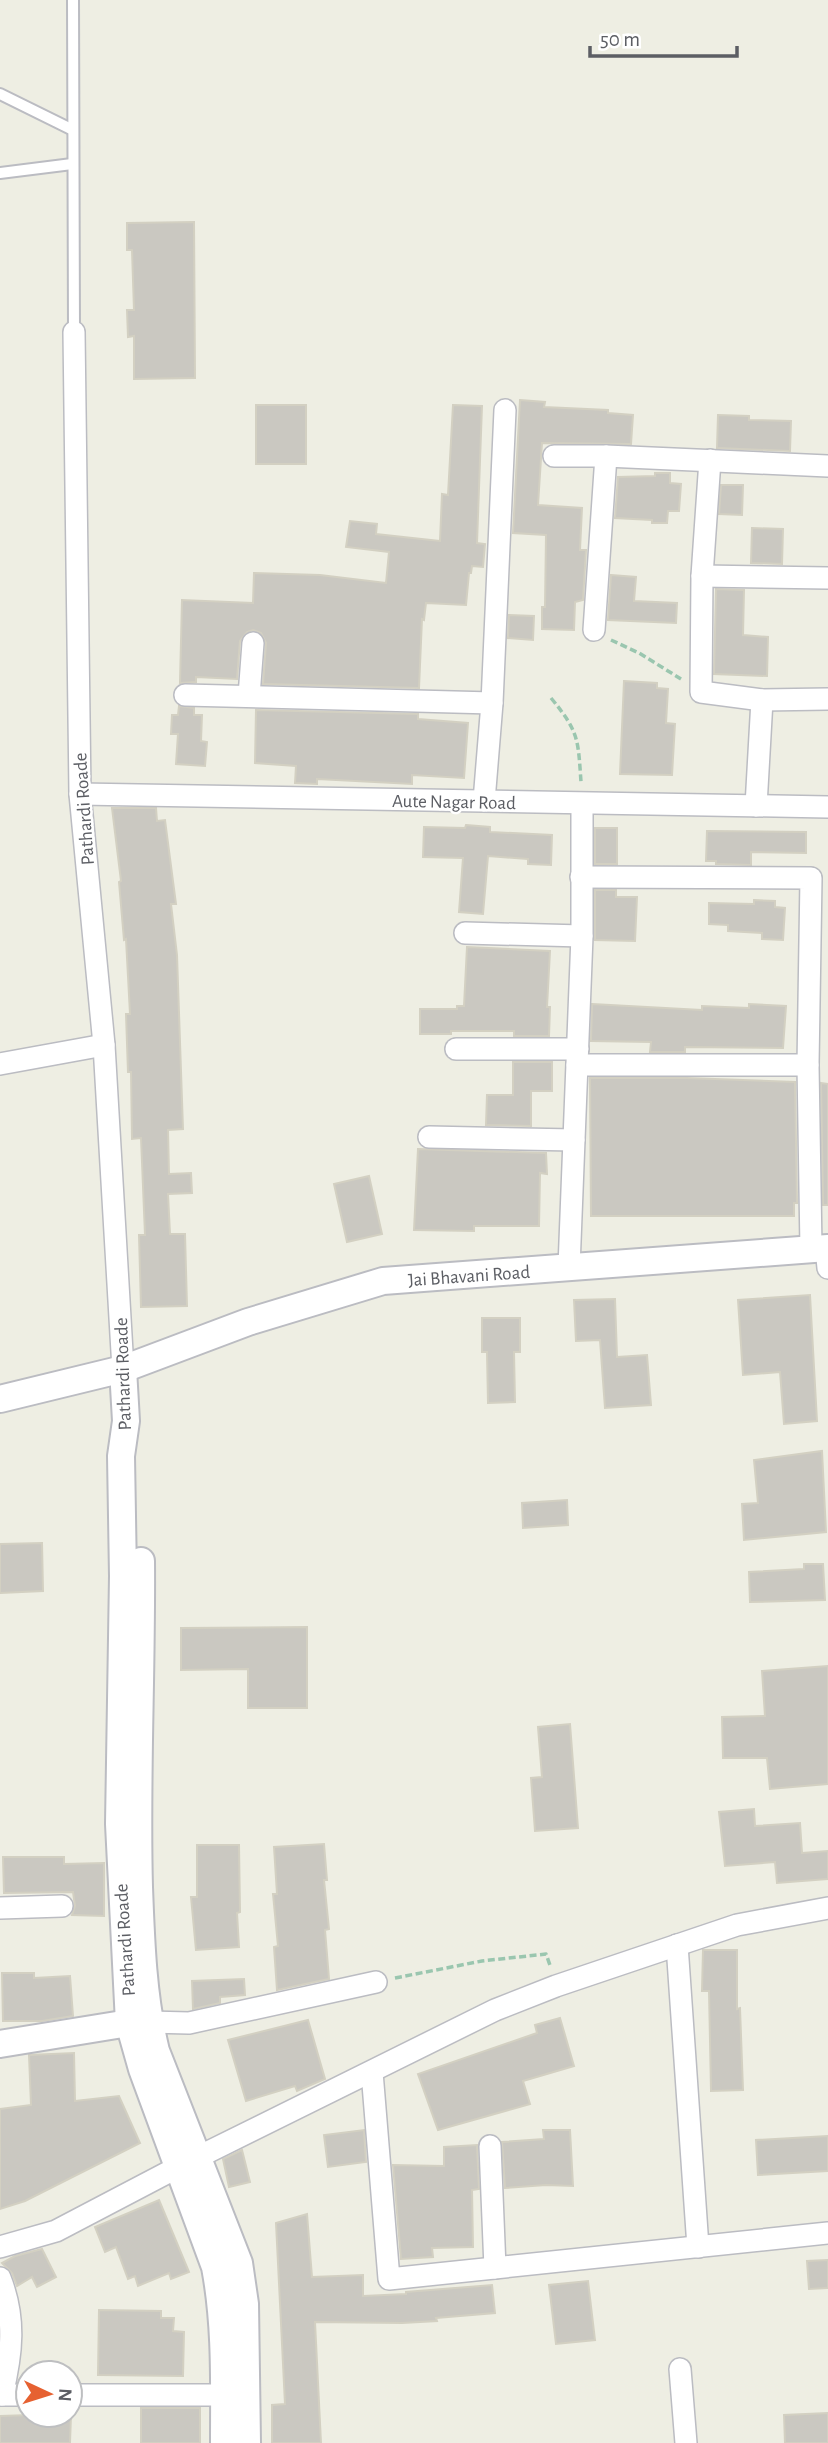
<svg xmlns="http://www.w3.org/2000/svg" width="828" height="2443" font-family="'Alegreya Sans',sans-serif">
<rect width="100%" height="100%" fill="#eeeee3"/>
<g fill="#cac8c1" stroke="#d3d0c2" stroke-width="2">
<polygon points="194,222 195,378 134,379 134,336 128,337 127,310 134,310 132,250 127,250 127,223"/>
<polygon points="520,400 545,402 544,407 608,410 608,413 633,415 631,444 542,443 538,505 582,508 580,550 586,550 583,600 575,602 574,630 542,629 542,607 545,607 546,535 513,533"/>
<rect x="256" y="405" width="50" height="59"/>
<polygon points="453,405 482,406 477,543 485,544 483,567 472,566 471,573 469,573 466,605 426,603 424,620 422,619 419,688 263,684 266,643 261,633 253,630 247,632 240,641 237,679 196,677 196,682 180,683 182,600 253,603 254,573 320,575 386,583 389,552 346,547 350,521 377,524 376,534 440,541 442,494 448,495"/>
<polygon points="718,415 749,416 749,420 791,421 790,451 717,448"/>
<polygon points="655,473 670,473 670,483 681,484 679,511 668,511 667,523 652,523 652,520 615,518 618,477 655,476"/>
<polygon points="721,485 743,485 742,515 719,514"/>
<polygon points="752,528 783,529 782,564 751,563"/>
<polygon points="611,575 636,577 634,601 677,603 676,623 608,620"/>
<polygon points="716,589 744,590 743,635 768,637 767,676 714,674"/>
<polygon points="509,615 534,616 533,640 508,638"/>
<polygon points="624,681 657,683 657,688 668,689 666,723 675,724 672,775 620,774"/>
<polygon points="179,706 194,708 194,715 202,715 201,741 207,742 205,766 176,764 178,734 171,734 172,715 178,715"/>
<polygon points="256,710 418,714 418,719 468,723 464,778 412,775 412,784 317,779 317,784 295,783 296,766 255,763"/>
<polygon points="112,808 156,808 157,821 165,820 176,904 171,904 177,955 183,1129 168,1130 169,1174 191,1173 192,1193 168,1194 170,1234 185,1234 187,1306 141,1307 139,1235 145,1235 141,1138 132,1139 131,1072 128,1072 126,1014 130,1014 126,939 124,940 119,882 121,881"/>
<polygon points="466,825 490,827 490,832 552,835 551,865 528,864 528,859 488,856 483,914 459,912 463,858 423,857 424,827 465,828"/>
<rect x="595" y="828" width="22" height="36"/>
<polygon points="707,831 806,832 806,853 751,852 751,865 716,864 716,861 706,861"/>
<polygon points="595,890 616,890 616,897 637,897 635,941 595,940"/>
<polygon points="754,900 775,901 775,907 785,908 783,940 762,939 762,933 728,931 728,925 709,924 709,903 754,904"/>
<polygon points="467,947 550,951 547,1007 550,1007 549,1036 514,1036 514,1031 451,1031 451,1034 420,1034 420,1009 457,1009 457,1006 464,1006"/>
<polygon points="592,1004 702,1010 702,1006 749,1008 749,1004 786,1006 783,1048 685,1047 685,1052 650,1052 651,1042 591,1041"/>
<polygon points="513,1062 552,1062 552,1091 531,1091 531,1126 486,1125 487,1095 513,1095"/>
<polygon points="590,1078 687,1078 795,1082 797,1203 794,1203 794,1216 591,1216"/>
<polygon points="821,1083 828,1084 828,1205 823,1205"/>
<polygon points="418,1149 546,1153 547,1174 540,1173 539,1226 474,1226 474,1231 414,1230"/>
<polygon points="369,1176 382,1234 347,1242 334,1184"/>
<polygon points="810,1295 817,1421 784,1424 780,1372 743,1375 738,1300"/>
<polygon points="615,1299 617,1357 647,1355 651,1405 605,1408 600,1340 576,1341 574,1300"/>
<polygon points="482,1318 520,1318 520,1352 514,1352 515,1402 488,1403 487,1352 482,1352"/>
<polygon points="822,1451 826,1532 744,1540 742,1504 758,1503 754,1460"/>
<polygon points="567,1500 568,1525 523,1528 522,1503"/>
<polygon points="42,1543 43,1591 0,1593 0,1544"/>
<polygon points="804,1564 823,1564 825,1600 750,1602 749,1572 804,1569"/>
<polygon points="307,1627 307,1708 248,1708 248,1669 181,1670 181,1628"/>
<polygon points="828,1666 828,1784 770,1789 767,1758 723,1758 722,1717 765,1716 762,1671"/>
<polygon points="570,1724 578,1828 535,1831 531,1778 542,1777 538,1727"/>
<polygon points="754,1809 755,1826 800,1823 802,1853 828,1851 828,1879 777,1883 775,1862 725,1866 719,1812"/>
<polygon points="324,1844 327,1880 324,1880 329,1929 325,1930 329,1979 277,1990 274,1947 278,1946 273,1894 277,1894 274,1847"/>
<polygon points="197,1845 239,1845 240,1912 237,1913 239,1947 196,1950 191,1897 197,1897"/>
<polygon points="3,1857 64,1857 64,1864 104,1863 104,1916 72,1915 75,1906 73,1892 4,1893"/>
<polygon points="703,1950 737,1950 737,2009 740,2008 743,2090 711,2091 709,1991 702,1991"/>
<polygon points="2,1973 34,1973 34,1978 70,1976 73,2016 42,2021 3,2021"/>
<polygon points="244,1979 245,1995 220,1997 220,2003 193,2009 192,1981"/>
<polygon points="560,2018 574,2066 523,2081 530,2104 438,2130 418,2074 537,2033 535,2025"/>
<polygon points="308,2020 325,2079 297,2091 295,2086 246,2101 228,2040"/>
<polygon points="74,2053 75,2101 119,2096 140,2143 25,2201 0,2209 0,2109 31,2105 29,2055"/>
<polygon points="364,2130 366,2162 328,2167 324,2135"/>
<polygon points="543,2130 570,2130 573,2186 546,2185 505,2188 502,2142 544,2139"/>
<polygon points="828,2136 828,2171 758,2175 756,2140"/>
<polygon points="477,2145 479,2189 472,2190 473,2247 432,2248 433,2257 401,2259 393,2165 444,2166 444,2147"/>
<polygon points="242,2150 250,2182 229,2187 223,2159"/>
<polygon points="159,2200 189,2272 171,2279 169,2273 138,2286 135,2276 128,2279 116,2247 105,2252 95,2227"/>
<polygon points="307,2214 312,2277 363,2275 363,2296 406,2294 406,2292 492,2285 495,2313 436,2318 437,2321 402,2323 315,2322 321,2443 272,2443 272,2405 285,2404 276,2223"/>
<polygon points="42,2249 56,2277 37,2287 32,2277 17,2286 12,2273 2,2263 15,2256"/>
<polygon points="828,2260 828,2288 809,2289 807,2261"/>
<polygon points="588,2281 595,2340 556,2344 549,2285"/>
<polygon points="99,2310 161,2311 161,2318 174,2318 173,2331 184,2332 183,2376 98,2375"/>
<rect x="141" y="2408" width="59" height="35"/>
<polygon points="828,2413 828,2443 785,2443 784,2415"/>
<polygon points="31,2415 71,2415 70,2443 0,2443 0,2416"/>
</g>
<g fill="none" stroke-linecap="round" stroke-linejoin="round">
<defs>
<g id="service">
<polyline points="73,0 74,332"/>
<polyline points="0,94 73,130"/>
<polyline points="0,173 72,164"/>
</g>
<g id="minor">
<polyline points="74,332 80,794 104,1045 123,1369"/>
<polyline points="554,456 606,456 828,466"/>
<polyline points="710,460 702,576 701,692 762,700 828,699"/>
<polyline points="702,576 828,578"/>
<polyline points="594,630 606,456"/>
<polyline points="185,695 492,703"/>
<polyline points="249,696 253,643"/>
<polyline points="80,794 828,807"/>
<polyline points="484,801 492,703 505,410"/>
<polyline points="756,806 762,700"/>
<polyline points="581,877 811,878 808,1065"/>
<polyline points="465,933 582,936"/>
<polyline points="456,1049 578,1049"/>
<polyline points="0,1064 104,1045"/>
<polyline points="577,1065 808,1065 811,1249"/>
<polyline points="429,1137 574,1140"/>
<polyline points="826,1248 828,1268"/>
<polyline points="569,1267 582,936 582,804"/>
<polyline points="0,1908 62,1906"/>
<polyline points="677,1945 698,2247"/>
<polyline points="149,2022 189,2023 376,1982"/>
<polyline points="372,2072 389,2279 828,2233"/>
<polyline points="490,2146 495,2268"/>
<polyline points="0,2247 56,2231 180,2166 495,2010 556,1986 737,1925 828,1908"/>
<path d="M0,2278C16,2318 12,2354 2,2395"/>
<polyline points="680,2369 686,2443"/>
<polyline points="0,2395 28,2395"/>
<polyline points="70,2395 224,2395"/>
</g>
<g id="tertiary">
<path d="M123,1369L126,1421L121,1456L123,1576L119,1824L129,2023L142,2069L215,2267C226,2325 224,2384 224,2443"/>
<polyline points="0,1399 123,1369 248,1322 383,1281 828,1248"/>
<path d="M141,1561C142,1669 136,1778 139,1887C141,1942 143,1998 156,2051L239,2263L245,2304L247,2443"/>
<polyline points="0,2044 129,2023 147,2022"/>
</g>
</defs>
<use href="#service" stroke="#bbbcc2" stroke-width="14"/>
<use href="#minor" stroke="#bbbcc2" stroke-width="24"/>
<use href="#tertiary" stroke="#bbbcc2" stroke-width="30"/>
<g stroke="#9ac6af" stroke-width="3.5" stroke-dasharray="7 3.5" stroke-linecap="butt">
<polyline points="611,640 639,653 681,679"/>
<path d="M551,698C579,732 578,739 581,782"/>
<polyline points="395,1978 482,1961 546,1954 551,1968"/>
</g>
<use href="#service" stroke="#fff" stroke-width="10"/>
<use href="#minor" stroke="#fff" stroke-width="21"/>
<use href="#tertiary" stroke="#fff" stroke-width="26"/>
</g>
<g text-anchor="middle" stroke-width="5" stroke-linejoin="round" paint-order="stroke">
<g font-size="19" fill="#5c5e64" stroke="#fff">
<text transform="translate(454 801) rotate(1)" y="7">Aute Nagar Road</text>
<text transform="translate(83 809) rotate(-94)" y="7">Pathardi Roade</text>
<text transform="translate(469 1275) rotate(-4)" y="7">Jai Bhavani Road</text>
<text transform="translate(122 1374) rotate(-92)" y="7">Pathardi Roade</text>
<text transform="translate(124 1940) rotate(-94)" y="7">Pathardi Roade</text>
</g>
</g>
<g transform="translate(49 2394) rotate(94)"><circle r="33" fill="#ffffff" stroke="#bebfc1" stroke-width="2"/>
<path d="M0-5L12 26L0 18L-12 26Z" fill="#e66131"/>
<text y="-10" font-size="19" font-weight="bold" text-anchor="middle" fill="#5c5e64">N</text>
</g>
<path d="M590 46v10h147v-10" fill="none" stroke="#5c5e64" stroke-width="3.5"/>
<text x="600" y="46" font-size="21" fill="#5c5e64" stroke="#ffffff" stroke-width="5" paint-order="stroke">50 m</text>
</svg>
